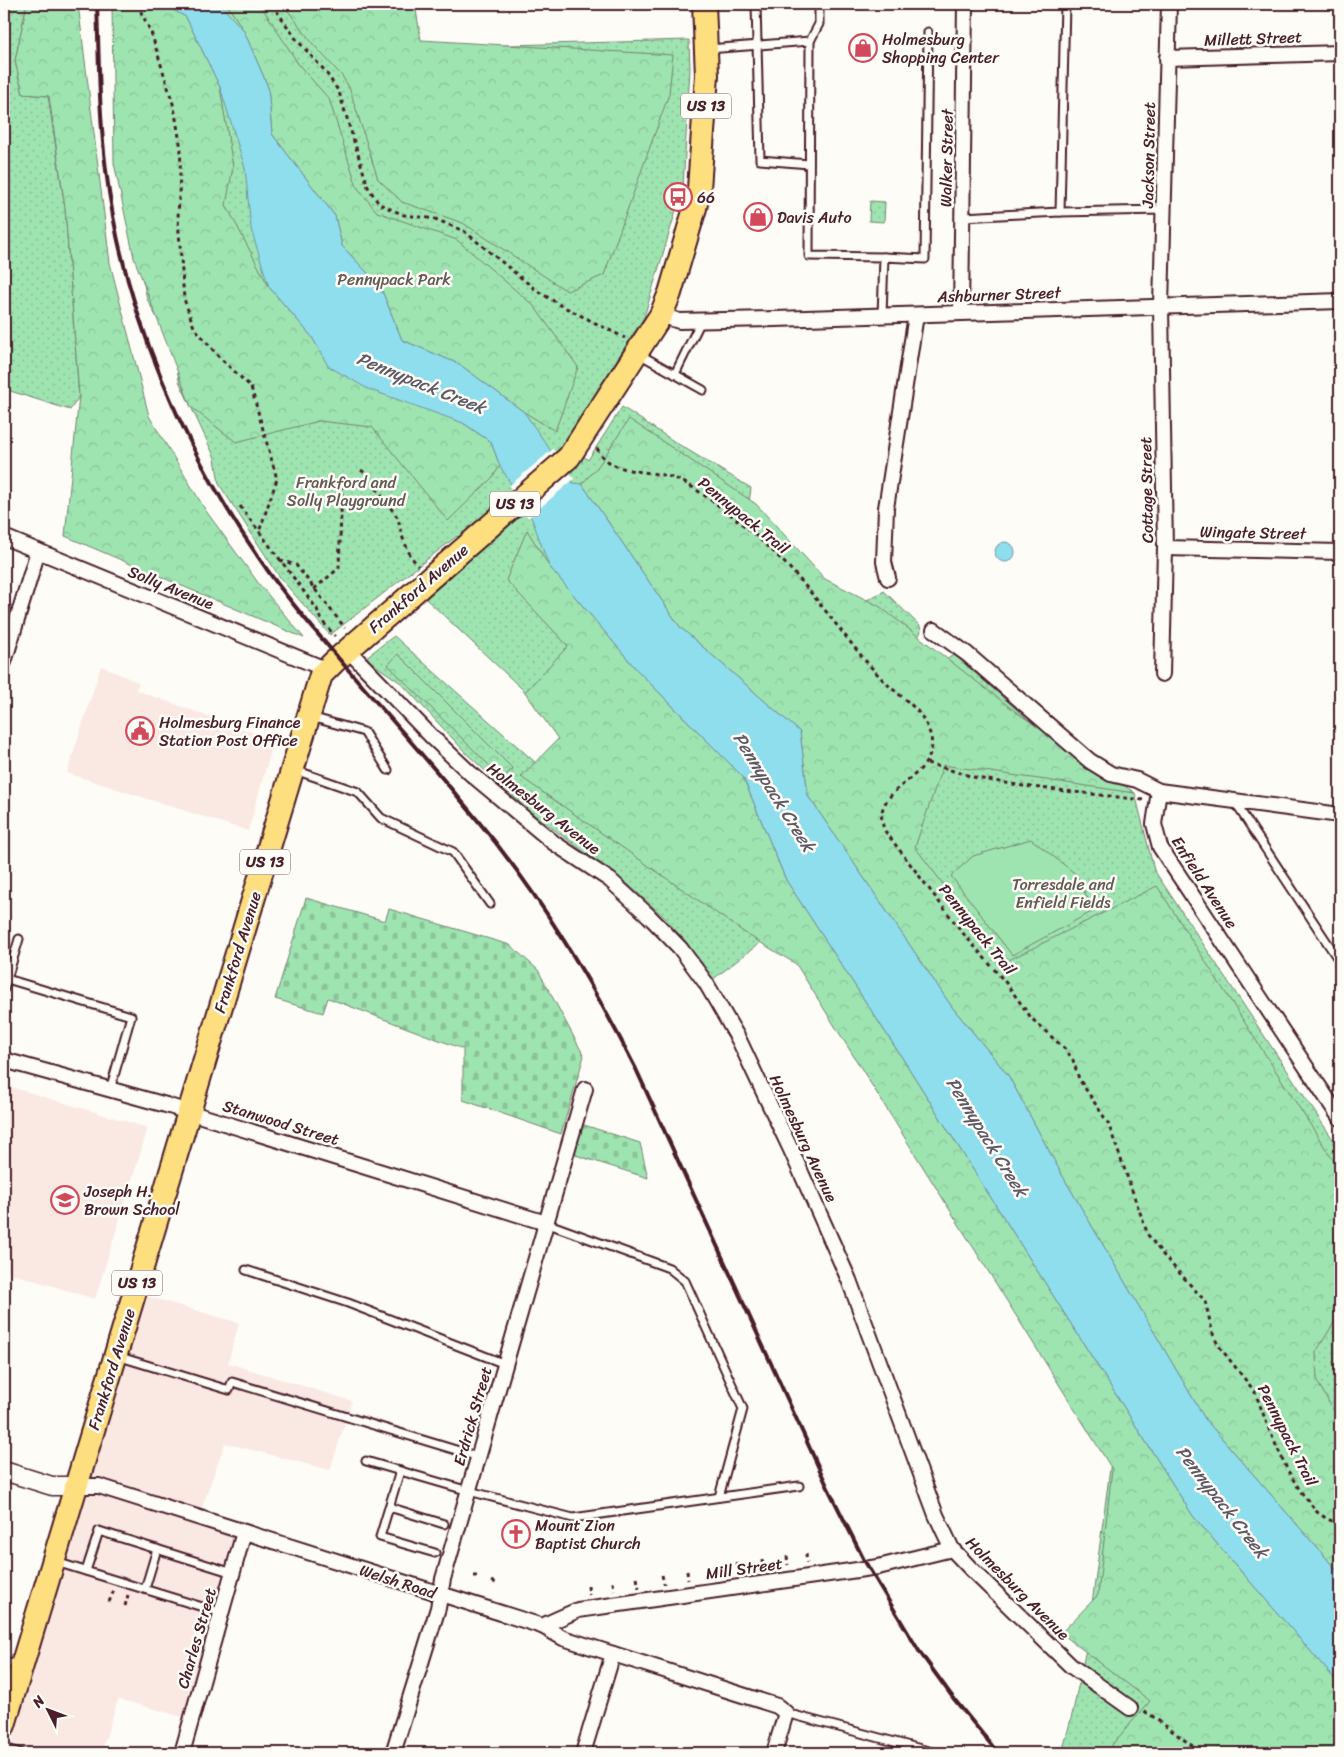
<svg xmlns="http://www.w3.org/2000/svg" width="1344" height="1757" font-family="Sriracha,sans-serif">
<defs>
<pattern id="grass-dots" width="8" height="8" patternUnits="userSpaceOnUse" patternTransform="scale(1.25)"><rect width="8" height="8" fill="#9ee4b1"/><path d="M2 2h.1M6 6h.1" fill="none" stroke="#8ac398" stroke-width="1.8" stroke-linecap="round"/></pattern>
<pattern id="forest-crowns" width="20" height="18" patternUnits="userSpaceOnUse" patternTransform="scale(1.25)"><rect width="20" height="18" fill="#9ee4b1"/><path d="M2 6a3 3 0 1 1 6 0M12 15a3 3 0 1 1 6 0" fill="none" stroke="#8ac398"/></pattern>
<pattern id="cemetery-stones" width="16" height="16" patternUnits="userSpaceOnUse" patternTransform="scale(1.25)"><rect width="16" height="16" fill="#9ee4b1"/><path d="M2 7V4a2 2 0 0 1 4 0v3zM10 15v-3a2 2 0 0 1 4 0v3z" fill="#8ac398"/></pattern>
</defs>
<rect width="100%" height="100%" fill="#fdfcf7"/>
<filter id="ink" filterUnits="userSpaceOnUse"><feTurbulence type="fractalNoise" baseFrequency=".02" numOctaves="2"/><feDisplacementMap in="SourceGraphic" scale="10" xChannelSelector="R" yChannelSelector="G"/><feConvolveMatrix kernelMatrix="1 2 1 2 8 2 1 2 1" color-interpolation-filters="sRGB"/></filter>
<g filter="url(#ink)">
<g fill="#fae8e2">
<polygon points="101,666 139,683 136,690 274,740 248,831 67,773"/>
<polygon points="4,1085 148,1128 95,1299 4,1271"/>
<polygon points="143,1295 239,1323 228,1363 352,1401 330,1470 225,1443 196,1524 240,1537 187,1718 118,1699 101,1753 28,1753 10,1748"/>
</g>
<g fill="url(#grass-dots)" stroke="#74826e">
<polygon points="4,4 22,4 26,8 15,61 23,94 48,96 65,208 79,397 70,410 4,389"/>
<polygon points="114,4 386,4 403,48 689,40 690,69 683,187 644,317 566,440 588,460 622,407 678,444 751,488 747,518 852,608 884,591 920,626 921,631 917,640 946,659 954,655 957,657 1083,768 1131,792 1135,793 1154,870 1340,1150 1340,1753 1062,1753 1073,1711 1086,1649 1115,1431 812,903 712,980 687,943 663,916 629,885 529,811 467,754 401,683 365,658 394,636 536,763 568,732 426,599 473,557 457,536 330,635 281,579 219,484 215,458 179,381 175,352 147,299 138,256"/>
<polygon points="870,201 885,202 884,222 869,221"/>
</g>
<g fill="url(#forest-crowns)" stroke="#74826e">
<polygon points="22,4 78,4 110,263 149,416 206,511 259,584 304,638 65,536 79,396 65,208 49,96 23,94 15,61 26,8"/>
<polygon points="112,4 162,4 186,17 220,87 233,167 226,205 269,287 312,337 327,363 463,423 491,442 500,466 492,478 448,521 372,427 319,421 236,442 191,407 134,258 114,163"/>
<polygon points="227,4 260,4 299,65 329,99 357,187 377,212 457,240 534,306 578,367 555,431 524,412 459,364 402,340 380,286 342,246 335,216 272,134 268,87 244,31"/>
<polygon points="283,4 415,4 421,40 673,55 669,94 604,275 567,291 463,223 402,202 378,179 349,87 342,76 313,44"/>
<polygon points="629,419 756,504 825,579 879,606 1016,712 1135,793 943,765 915,847 1003,963 1157,886 1340,1171 1340,1318 1335,1321 1316,1352 1317,1381 1340,1422 1340,1574 1205,1419 1062,1175 1008,1075 952,1007 808,796 800,732 680,627 582,484 599,465"/>
<polygon points="527,530 549,566 637,670 743,777 786,880 901,1056 1193,1516 1340,1685 1340,1753 1105,1753 1150,1701 1061,1633 1098,1595 1112,1469 796,964 748,935 521,777 558,739 525,692 568,646 506,580"/>
<polygon points="398,654 513,769 502,778 388,665"/>
</g>
<g fill="url(#cemetery-stones)" stroke="#74826e">
<polygon points="306,898 385,921 389,909 510,945 538,970 584,1056 561,1134 463,1100 463,1049 328,998 323,1013 275,999"/>
<polygon points="581,1124 640,1143 648,1178 572,1154"/>
</g>
<polygon fill="#9ee4b1" stroke="#74826e" points="1031,839 1077,875 1093,911 1012,955 951,876 973,856"/>
<g fill="#8fdeed" stroke="#73929f">
<polygon points="162,4 220,4 244,31 268,87 272,134 335,216 342,246 380,286 402,340 459,364 524,412 573,483 582,484 680,627 800,732 808,796 952,1007 1008,1075 1062,1175 1205,1419 1340,1574 1340,1685 1193,1516 901,1056 786,880 743,777 637,670 549,566 532,519 500,466 491,442 463,423 368,389 328,366 312,337 269,287 251,229 245,168 220,87 186,17"/>
<circle cx="1005" cy="552" r="10"/>
</g>
<polygon fill="#fdfcf7" points="553,449 574,479 528,518 509,486"/>
<g fill="none" stroke-linecap="round" stroke-linejoin="round">
<defs>
<g id="service">
<polyline points="756,4 760,160 809,164"/>
<polyline points="810,41 819,24 819,4"/>
<polyline points="708,49 810,41 809,256 884,257"/>
<polyline points="1060,212 1065,4"/>
<polyline points="963,217 1060,212 1164,210"/>
<polyline points="882,316 884,257 925,259 928,32"/>
<polyline points="639,354 703,390"/>
<polyline points="675,374 701,321"/>
<polyline points="311,717 364,732 388,770"/>
<polyline points="295,770 358,792 381,818 453,852 490,904"/>
<polyline points="1234,801 1340,962"/>
<polyline points="7,979 131,1016 110,1090"/>
<polyline points="4,989 19,939"/>
<polyline points="546,1223 669,1268 685,1281 743,1409 719,1497"/>
<polyline points="246,1270 348,1303 505,1364"/>
<polyline points="117,1356 229,1390 232,1382 479,1457"/>
<polyline points="366,1461 469,1491 573,1518 799,1486"/>
<polyline points="400,1471 380,1537 435,1553"/>
<polyline points="389,1507 444,1524"/>
<polyline points="56,1562 222,1613"/>
<polyline points="86,1571 99,1531 233,1573"/>
<polyline points="145,1589 157,1549"/>
<polyline points="4,1661 18,1666"/>
<polyline points="786,1713 936,1753"/>
<polyline points="4,1748 21,1753"/>
</g>
<g id="minor">
<polyline points="1167,58 1340,53"/>
<polyline points="961,313 965,4"/>
<polyline points="661,315 679,321 775,319 1340,301"/>
<polyline points="4,537 325,669"/>
<polyline points="1165,548 1340,552"/>
<polyline points="888,578 884,562 886,508 916,315"/>
<polyline points="934,630 967,654 1090,761 1111,774 1137,780 1159,791 1340,815"/>
<polyline points="347,649 431,736 470,773 554,843 610,880 649,916 680,948 706,983 739,1040 791,1150 849,1280 936,1515 952,1549 971,1569 1071,1666 1130,1708"/>
<polyline points="4,662 38,551"/>
<polyline points="1162,674 1165,548 1161,306 1169,4"/>
<polyline points="1159,791 1154,824 1160,847 1340,1118"/>
<polyline points="4,1060 166,1105 546,1223"/>
<polyline points="76,1486 99,1486 542,1626 563,1638 777,1706 786,1713 774,1753"/>
<polyline points="542,1626 578,1610 878,1567 952,1549"/>
<polyline points="182,1753 244,1532"/>
<polyline points="393,1753 438,1608 443,1579 585,1089"/>
<polyline points="583,1753 613,1654"/>
</g>
<polyline id="tertiary" points="4,1471 52,1486 76,1486"/>
<polyline id="primary" points="4,1725 321,675 334,662 569,457 661,315 670,293 695,208 699,189 707,75 704,4"/>
</defs>
<use href="#service" stroke="#4a1f2b" stroke-width="11"/>
<use href="#minor" stroke="#4a1f2b" stroke-width="18"/>
<use href="#tertiary" stroke="#4a1f2b" stroke-width="21"/>
<use href="#primary" stroke="#4a1f2b" stroke-width="26"/>
<g stroke="#4a1f2b" stroke-width="3" stroke-dasharray="4 4" stroke-linecap="butt">
<polyline points="137,4 151,32 174,107 181,149 178,218 184,299 194,327 218,356 251,387 277,479 259,532"/>
<polyline points="272,4 296,39 325,71 339,92 368,187 379,204 404,215 435,219 464,231 536,290 562,306 625,338"/>
<path d="M597,448C609,474 644,470 667,476C678,479 688,484 698,491C732,514 767,543 795,574C825,608 851,646 882,679C897,695 916,704 926,724C955,780 863,782 885,831L962,932L1006,983L1032,1019L1066,1050L1073,1060L1079,1079L1108,1123L1148,1235L1164,1256L1205,1301L1213,1334L1218,1345L1255,1392L1270,1432L1288,1471L1301,1492L1317,1512L1327,1519L1340,1524"/>
<polyline points="361,470 365,473 398,518 402,536 410,555 418,566"/>
<polyline points="240,506 317,609 321,620 335,636"/>
<polyline points="280,560 296,565 345,628"/>
<polyline points="314,589 339,568 342,486"/>
<polyline points="927,763 977,778 1023,786 1143,800"/>
<polyline points="806,1554 807,1563"/>
<polyline points="787,1556 788,1565"/>
<polyline points="762,1560 763,1569"/>
<polyline points="737,1563 739,1573"/>
<polyline points="712,1567 714,1576"/>
<polyline points="687,1571 688,1580"/>
<polyline points="662,1575 664,1584"/>
<polyline points="474,1576 477,1576"/>
<polyline points="637,1578 639,1588"/>
<polyline points="492,1581 496,1583"/>
<polyline points="613,1582 614,1591"/>
<polyline points="588,1586 589,1595"/>
<polyline points="109,1602 114,1590"/>
<polyline points="125,1606 128,1595"/>
<polyline points="1144,1712 1148,1713 1202,1753"/>
</g>
<use href="#service" stroke="#fdfcf7" stroke-width="7"/>
<use href="#minor" stroke="#fdfcf7" stroke-width="14"/>
<use href="#tertiary" stroke="#fdfcf7" stroke-width="18"/>
<use href="#primary" stroke="#fedf80" stroke-width="22"/>
<path stroke="#4a1f2b" stroke-width="4" d="M97,4C99,59 99,115 106,170C123,312 185,455 268,571C292,605 319,635 345,666C388,716 432,765 474,816C539,893 590,979 636,1069L829,1490L864,1560L919,1651L954,1699L998,1753"/>
</g>
</g>
<defs>
<symbol id="shop-ring" viewBox="-11 -11 22 22"><circle r="9.5" fill="#fdfcf7" stroke="#d1495b" stroke-width="1.5"/><path d="M-5-2.5h2.3a2.7 3.5 0 0 1 5.4 0H5L5.5 6h-11ZM-1.5-2.5h3a1.5 2.3 0 0 0-3 0Z" fill="#d1495b"/></symbol>
<symbol id="bus-ring" viewBox="-11 -11 22 22"><circle r="9.5" fill="#fdfcf7" stroke="#d1495b" stroke-width="1.5"/><path d="M-5-6H5V4H4V6H2V4H-2V6H-4V4H-5ZM-3.5-4V0h7V-4ZM-3.5 1.2v1.5H-2V1.2ZM2 1.2v1.5H3.5V1.2Z" fill="#d1495b"/></symbol>
<symbol id="civic-ring" viewBox="-11 -11 22 22"><circle r="9.5" fill="#fdfcf7" stroke="#d1495b" stroke-width="1.5"/><path d="M-.6-6.5H3V-4.5H.6V-3L4-1V1h2V6H-6V1h2V-1L-.6-3ZM-1.2 2.5V6h2.4V2.5Z" fill="#d1495b"/></symbol>
<symbol id="school-ring" viewBox="-11 -11 22 22"><circle r="9.5" fill="#fdfcf7" stroke="#d1495b" stroke-width="1.5"/><path d="M0-5L7-2L0 1L-7-2ZM-4 1L0 2.5L4 1V4Q0 6-4 4Z" fill="#d1495b"/></symbol>
<symbol id="church-ring" viewBox="-11 -11 22 22"><circle r="9.5" fill="#fdfcf7" stroke="#d1495b" stroke-width="1.5"/><path d="M-1.2-6h2.4v3.5h3.3v2.4h-3.3V6h-2.4V-.1h-3.3v-2.4h3.3Z" fill="#d1495b"/></symbol>
</defs>
<g fill-rule="evenodd">
<use href="#shop-ring" x="847" y="32" width="32" height="32"/>
<use href="#bus-ring" x="662" y="181" width="32" height="32"/>
<use href="#shop-ring" x="742" y="201" width="32" height="32"/>
<use href="#civic-ring" x="124" y="715" width="32" height="32"/>
<use href="#school-ring" x="49" y="1184" width="32" height="32"/>
<use href="#church-ring" x="500" y="1518" width="32" height="32"/>
</g>
<g text-anchor="middle" stroke-width="5" stroke-linejoin="round" paint-order="stroke">
<g fill="#fdfcf7" stroke="#806168" stroke-width="1">
<rect x="681" y="93.5" width="50" height="25" rx="4"/>
<rect x="490" y="491.5" width="50" height="25" rx="4"/>
<rect x="240" y="849.5" width="50" height="25" rx="4"/>
<rect x="112" y="1270.5" width="50" height="25" rx="4"/>
</g>
<g font-size="15" font-weight="bold" fill="#4a1f2b">
<text x="706" y="111">US 13</text>
<text x="515" y="509">US 13</text>
<text x="265" y="867">US 13</text>
<text x="137" y="1288">US 13</text>
</g>
<g font-size="16" fill="#4a1f2b" stroke="#fdfcf7">
<text transform="translate(1253 38) rotate(-2)" y="6">Millett Street</text>
<text transform="translate(1148 155) rotate(-89)" y="6">Jackson Street</text>
<text transform="translate(946 158) rotate(-89)" y="6">Walker Street</text>
<text transform="translate(999 294) rotate(-2)" y="6">Ashburner Street</text>
<text transform="translate(1146 490) rotate(-91)" y="6">Cottage Street</text>
<text transform="translate(744 515) rotate(39)" y="6">Pennypack Trail</text>
<text transform="translate(1253 532) rotate(1)" y="6">Wingate Street</text>
<text transform="translate(171 587) rotate(22)" y="6">Solly Avenue</text>
<text transform="translate(418 588) rotate(-41)" y="6">Frankford Avenue</text>
<text transform="translate(544 808) rotate(38)" y="6">Holmesburg Avenue</text>
<text transform="translate(1205 882) rotate(57)" y="6">Enfield Avenue</text>
<text transform="translate(978 929) rotate(51)" y="6">Pennypack Trail</text>
<text transform="translate(237 952) rotate(-73)" y="6">Frankford Avenue</text>
<text transform="translate(281 1122) rotate(17)" y="6">Stanwood Street</text>
<text transform="translate(804 1138) rotate(65)" y="6">Holmesburg Avenue</text>
<text transform="translate(111 1369) rotate(-73)" y="6">Frankford Avenue</text>
<text transform="translate(472 1416) rotate(-74)" y="6">Erdrick Street</text>
<text transform="translate(1288 1435) rotate(63)" y="6">Pennypack Trail</text>
<text transform="translate(744 1568) rotate(-8)" y="6">Mill Street</text>
<text transform="translate(398 1581) rotate(18)" y="6">Welsh Road</text>
<text transform="translate(1018 1588) rotate(45)" y="6">Holmesburg Avenue</text>
<text transform="translate(196 1638) rotate(-74)" y="6">Charles Street</text>
</g>
<g font-size="16" fill="#4a1f2b" stroke="#fdfcf7" text-anchor="start">
<text x="882" y="45">Holmesburg<tspan x="882" dy="18">Shopping Center</tspan></text>
<text x="697" y="203">66</text>
<text x="777" y="223">Davis Auto</text>
<text x="159" y="728">Holmesburg Finance<tspan x="159" dy="18">Station Post Office</tspan></text>
<text x="84" y="1197">Joseph H.<tspan x="84" dy="18">Brown School</tspan></text>
<text x="535" y="1531">Mount Zion<tspan x="535" dy="18">Baptist Church</tspan></text>
</g>
<g font-size="16" fill="#635a53" stroke="#fdfcf7">
<text x="394" y="285">Pennypack Park</text>
<text x="346" y="488">Frankford and<tspan x="346" dy="18">Solly Playground</tspan></text>
<text x="1063" y="890">Torresdale and<tspan x="1063" dy="18">Enfield Fields</tspan></text>
</g>
<g font-size="18" font-style="italic" fill="#5f5865" stroke="#fdfcf7">
<text transform="translate(421 383) rotate(22)" y="6">Pennypack Creek</text>
<text transform="translate(774 792) rotate(58)" y="6">Pennypack Creek</text>
<text transform="translate(987 1137) rotate(58)" y="6">Pennypack Creek</text>
<text transform="translate(1222 1502) rotate(52)" y="6">Pennypack Creek</text>
</g>
</g>
<rect width="1344" height="1757" fill="none" stroke="#fdfcf7" stroke-width="20"/>
<rect x="10" y="10" width="1324" height="1737" fill="none" stroke="#4a1f2b" stroke-width="2" filter="url(#ink)"/>
<g transform="translate(48 1710) rotate(312)" stroke="#fdfcf7" stroke-width="4" paint-order="stroke">
<path d="M0-4L9 19L0 12L-9 19Z" fill="#4a1f2b"/>
<text y="-8" font-size="14" font-weight="bold" text-anchor="middle" fill="#4a1f2b">N</text>
</g>
</svg>
